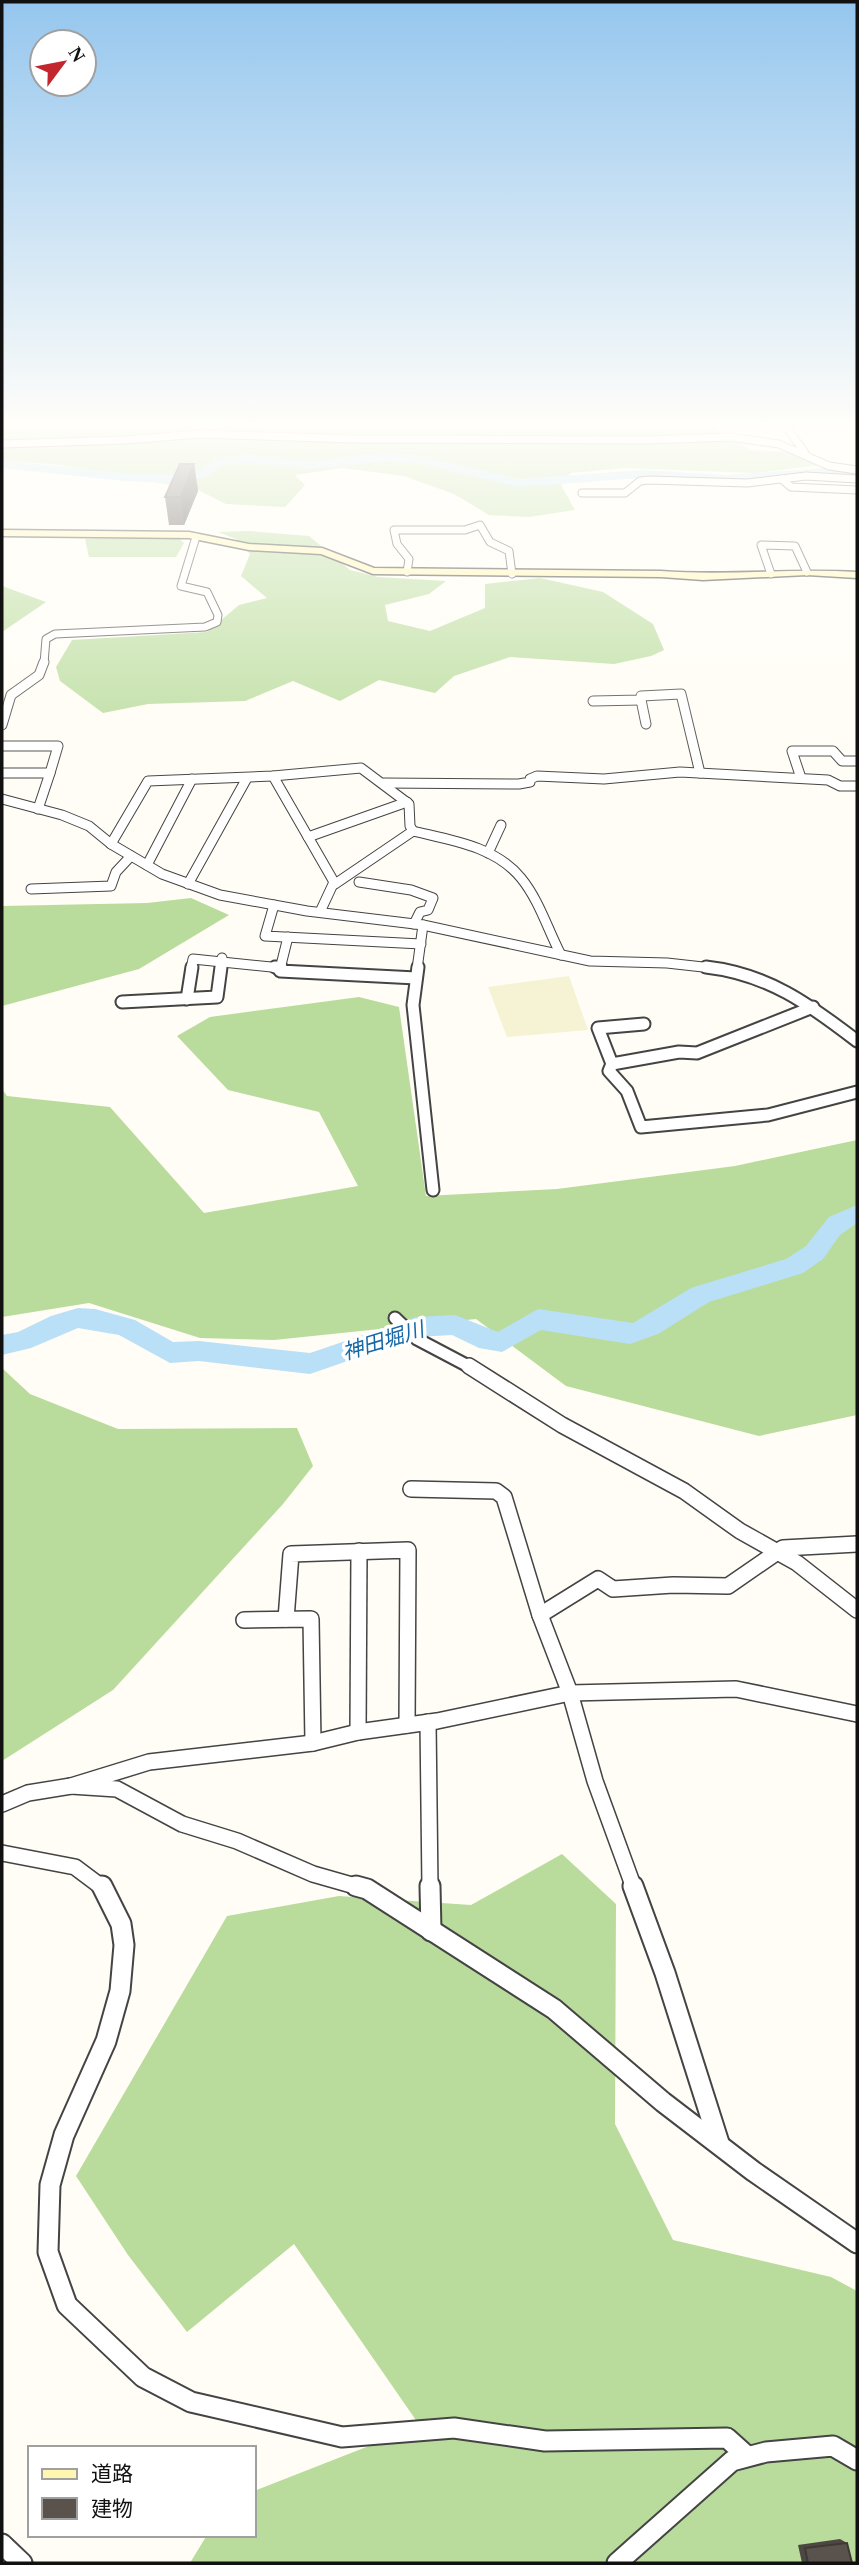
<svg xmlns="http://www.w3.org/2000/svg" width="859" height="2565" font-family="'Times New Roman','Noto Sans JP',serif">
<rect width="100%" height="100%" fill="#fffdf5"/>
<polygon fill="#f6f3d4" points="569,976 588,1030 507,1037 488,987"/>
<g fill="#b9dc9c">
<polygon points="2,428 712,428 751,450 806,453 828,464 755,473 624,468 571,473 561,485 575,510 529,517 489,515 454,494 404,476 342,468 295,475 305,485 285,507 226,504 190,486 167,484 59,465 2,460"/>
<polygon points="249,531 309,536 350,570 378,577 446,581 429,594 385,605 388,621 430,631 485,608 485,584 540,578 603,592 653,624 664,650 651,656 614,664 510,657 454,676 435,693 379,680 340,701 293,681 245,701 148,704 103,713 60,681 56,667 72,640 207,632 239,605 267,598 241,576 250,554 236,539 218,532"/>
<polygon points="178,538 184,543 176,557 89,557 85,539"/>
<polygon points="2,586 46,602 2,632"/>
<polygon points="191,898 229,915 139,969 2,1006 2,906 147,903"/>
<polygon points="359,997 399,1007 426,1196 557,1189 735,1166 857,1140 857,1415 759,1436 566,1386 476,1319 274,1340 200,1338 89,1303 2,1317 2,1089 7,1096 110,1107 204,1213 358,1186 319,1112 228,1090 177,1036 210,1017"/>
<polygon points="2,1368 30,1394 118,1429 297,1428 313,1466 283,1504 113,1690 2,1761"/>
<polygon points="562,1854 616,1904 615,2124 673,2240 831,2277 857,2291 857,2563 190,2563 207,2535 254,2535 254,2491 420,2426 294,2244 187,2332 128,2255 76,2176 227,1916 339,1896 471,1905"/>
</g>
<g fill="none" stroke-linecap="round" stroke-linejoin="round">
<g fill="#b9e0f7" fill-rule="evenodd">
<polygon points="389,453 420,456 518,479 641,470 726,475 826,468 857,469 857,477 826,476 726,483 641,478 518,487 420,464 389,461 309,469 247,463 221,466 206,477 176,483 124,481 2,468 2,460 124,473 176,475 198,471 214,460 247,455 309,461"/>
<polygon points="857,1205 857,1223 840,1235 823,1259 803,1273 709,1302 658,1334 630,1344 541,1330 502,1352 479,1348 452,1335 417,1337 310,1374 199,1361 170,1363 119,1335 78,1328 31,1348 2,1355 2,1335 18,1332 51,1316 78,1308 95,1309 135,1320 173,1342 199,1341 310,1353 416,1317 455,1315 498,1332 538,1309 633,1323 691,1288 786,1259 806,1246 829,1217"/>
</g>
<defs>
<g id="street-far4">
<polyline points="787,428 805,453"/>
<polyline points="2,444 126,440 200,434 352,439 649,440 730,437 779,444 829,466 857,470"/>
<polyline points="783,480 791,487 857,490"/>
<polyline points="582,493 625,493 640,481 649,480 747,483 806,476 857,479"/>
<polyline points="407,572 409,559 397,544 394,530 465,530 480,525 490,542 509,551 512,574"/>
<polyline points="771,574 761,545 795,546 807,572"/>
<polyline points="44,663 46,639 55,634 205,627 217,622 218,615 207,592 181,586 196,537"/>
</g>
<g id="street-far3">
<polyline points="641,700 646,724"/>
<polyline points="593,701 641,700 641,696 681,694 700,773"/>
<polyline points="2,725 11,695 39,675 44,662"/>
<polyline points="2,746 58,746 50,773 2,773"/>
<polyline points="273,776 334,882 320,912"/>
<polyline points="801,778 792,751 833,751 842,761 857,761"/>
<polyline points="384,783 519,784 530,782 530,779 537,776 604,779 680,772 828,780 840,786 857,786"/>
<polyline points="2,799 62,815 89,826 111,844 162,874 220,895 307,911 423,925 590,961 667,963 721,969"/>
<polyline points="38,809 50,773"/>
<polyline points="308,837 407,802"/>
<path d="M111,844L148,781L273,776L361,768L409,804L410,826L413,831C450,840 495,846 521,878C539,900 548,930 561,955"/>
<polyline points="488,853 501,825"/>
<polyline points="147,865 192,779"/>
<polyline points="359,882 411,890 433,898 428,910 420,912 414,924"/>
<polyline points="188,884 247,778"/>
<polyline points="335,884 413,831"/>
<polyline points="31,889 111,886 116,872 131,856"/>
<polyline points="274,905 265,936 421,944"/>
<polyline points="191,969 193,959 281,968"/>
<polyline points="221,969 222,958"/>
<polyline points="280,969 288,937"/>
<polyline points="417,969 423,925"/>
</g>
<g id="street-far2">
<polyline points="275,967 281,968"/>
<polyline points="281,967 280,971 416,978"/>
<polyline points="418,967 413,1005 433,1190"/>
<path d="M706,967C768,974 809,1004 857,1041"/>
<polyline points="187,999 192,967"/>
<polyline points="122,1002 217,997 221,967"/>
<polyline points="644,1024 598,1028 612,1064 609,1071 627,1091 641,1127 768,1115 857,1092"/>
<polyline points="612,1064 679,1052 697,1053 813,1007"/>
<polyline points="395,1318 417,1339 472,1368"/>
</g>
<g id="street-far1">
<polyline points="469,1366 562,1425 684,1491 740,1531 797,1563 857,1610"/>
<polyline points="411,1489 496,1491 504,1497 540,1615 570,1693 595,1781 634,1888"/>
<polyline points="540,1615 598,1579 613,1589 673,1585 728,1586 783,1548 857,1544"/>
<polyline points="286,1619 291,1554 408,1550 407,1725"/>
<polyline points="244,1620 311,1619 313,1743"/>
<polyline points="428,1722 430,1888"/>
<polyline points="358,1732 359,1551"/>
<polyline points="71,1786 117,1789 182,1824 237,1841 313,1874 362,1888"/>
<polyline points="2,1804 28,1793 71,1786 149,1762 313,1743 358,1732 437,1721 570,1693 736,1689 857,1714"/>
<polyline points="2,1853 75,1867 103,1888"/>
</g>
<g id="street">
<polyline points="102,1886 121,1924 124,1945 120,1991 106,2041 64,2135 50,2185 48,2252 67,2305 143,2377 191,2402 342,2437 454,2428 545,2441 727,2438 747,2456"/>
<polyline points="356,1886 367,1889 554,2009 663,2102 753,2171 857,2243"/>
<polyline points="430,1886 431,1931"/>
<polyline points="633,1886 665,1973 719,2143"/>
<polyline points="2,2544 22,2563"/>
<polyline points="617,2563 732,2461 766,2452 833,2446 857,2460"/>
</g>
<path id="secondary" d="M2,530L189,532L249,544L322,548L374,568L661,571C726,576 791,568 857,572V578L807,575L703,580L661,577L373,574L321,554L249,550L189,538L2,536Z"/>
</defs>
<use href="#street-far4" stroke="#444" stroke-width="9"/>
<use href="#street-far3" stroke="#444" stroke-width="11"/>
<use href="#street-far2" stroke="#444" stroke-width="15"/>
<use href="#street-far1" stroke="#444" stroke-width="18"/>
<use href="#street" stroke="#444" stroke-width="23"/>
<use href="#secondary" stroke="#333" stroke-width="3"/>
<use href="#street-far4" stroke="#fff" stroke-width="7"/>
<use href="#street-far3" stroke="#fff" stroke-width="9"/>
<use href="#street-far2" stroke="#fff" stroke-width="11"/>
<use href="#street-far1" stroke="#fff" stroke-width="15"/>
<use href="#street" stroke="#fff" stroke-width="19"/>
<use href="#secondary" fill="#fff6b0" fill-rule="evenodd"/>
</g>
<g fill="#4d4742">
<polygon points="194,464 198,491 184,525 169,525 165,497"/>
<polygon points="840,2539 847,2543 852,2563 802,2563 798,2545"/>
</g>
<polygon fill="#3f3936" points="194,464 198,491 184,525 181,497"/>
<g fill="#5a524d" stroke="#3f3936" stroke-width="2">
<polygon points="180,464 194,464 181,497 165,497"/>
<polygon points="847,2543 852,2563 808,2563 805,2548"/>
</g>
<linearGradient id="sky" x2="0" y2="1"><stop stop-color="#95c6ee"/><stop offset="0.54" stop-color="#fffefa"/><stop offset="1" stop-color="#fffefa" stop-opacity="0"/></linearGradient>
<rect width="859" height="787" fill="url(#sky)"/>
<g text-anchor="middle" stroke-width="7" stroke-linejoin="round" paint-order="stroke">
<g font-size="21" font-style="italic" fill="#1768a6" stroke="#fff">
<text transform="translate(383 1341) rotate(-17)" y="7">神田堀川</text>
</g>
</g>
<rect width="859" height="2565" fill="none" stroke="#111111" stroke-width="7"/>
<rect x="28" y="2446" width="228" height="91" fill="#ffffff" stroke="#a0a0a0" stroke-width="2"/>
<rect x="42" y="2469" width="35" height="10" fill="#fff6b0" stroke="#a0a0a0" stroke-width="2"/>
<text x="91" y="2481" font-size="21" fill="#111111">道路</text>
<rect x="42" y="2498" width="35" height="21" fill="#5a524d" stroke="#a0a0a0" stroke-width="2"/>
<text x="91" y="2516" font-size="21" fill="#111111">建物</text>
<g transform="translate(63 63) rotate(58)"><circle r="33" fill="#ffffff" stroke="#a0a0a0" stroke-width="2"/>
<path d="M0-5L12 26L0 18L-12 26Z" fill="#c4262e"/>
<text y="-10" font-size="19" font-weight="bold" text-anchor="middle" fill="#111111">N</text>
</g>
</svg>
